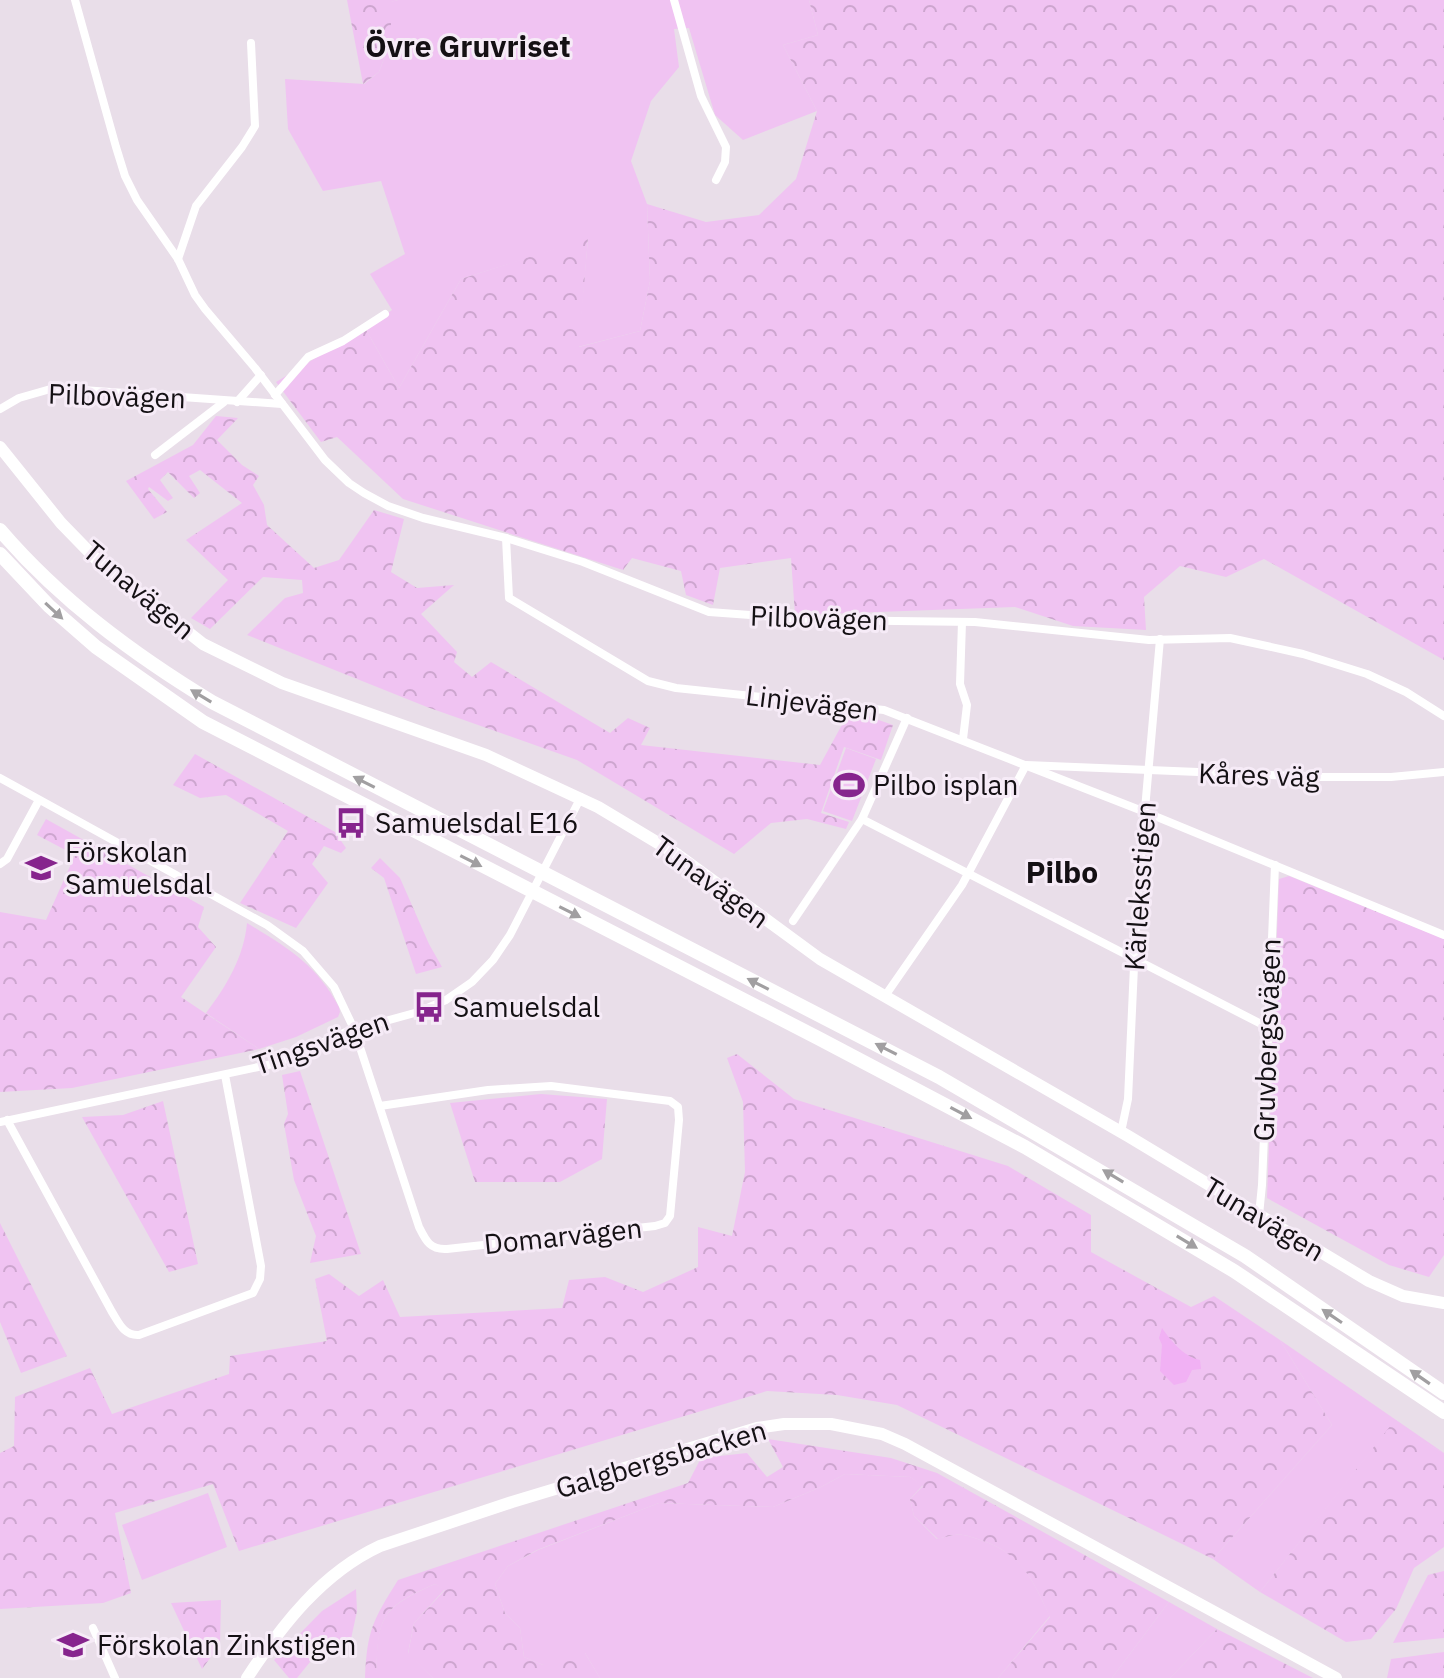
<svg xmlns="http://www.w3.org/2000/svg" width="1444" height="1678" font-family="'IBM Plex Sans',sans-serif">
<defs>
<pattern id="forest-crowns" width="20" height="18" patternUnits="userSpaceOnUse" patternTransform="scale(2)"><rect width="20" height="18" fill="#f0c3f2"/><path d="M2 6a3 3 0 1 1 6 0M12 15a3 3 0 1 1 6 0" fill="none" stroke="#cda6cf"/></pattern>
</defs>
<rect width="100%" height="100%" fill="#e9dee9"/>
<g fill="#f0c3f2">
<polygon points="398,0 809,0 818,35 783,45 817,111 743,140 715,115 689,28 674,29 679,67 651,101 631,161 647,204 650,281 640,331 578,347 588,239 461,279 399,388 365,328 392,310 370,274 405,254 381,181 323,191 288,129 285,79 364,84 379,72 391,40 390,2"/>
<polygon points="846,748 876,759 852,821 823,811"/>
<path d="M247,923C288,948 316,964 339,1007L340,1012L338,1017L296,1037L259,1049L206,1013C226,987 244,957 247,923Z"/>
<polygon points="1280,1340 1444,1453 1391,1426 1260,1592 1213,1559 1332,1425"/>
<path d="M845,1474L910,1477L923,1485L910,1499L914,1516L937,1539C960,1532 964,1534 986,1542C1024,1556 1033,1582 1050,1616L998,1678H600L585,1653L543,1665L524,1657L520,1628L505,1613L495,1584L508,1566L538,1550L659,1503L773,1507L821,1487Z"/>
<polygon points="208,1493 227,1547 142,1580 122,1525"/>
<path d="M435,1584L445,1589L414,1623L408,1653L433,1678H376C378,1619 378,1609 435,1584Z"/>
<polygon points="1169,1602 1217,1629 1170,1678 1112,1678"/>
</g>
<g fill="url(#forest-crowns)">
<polygon points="347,0 398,0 391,2 391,40 379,72 363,84"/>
<polygon points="809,0 1444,0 1444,660 1264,559 1226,577 1180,566 1144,597 1146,630 1073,626 1015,607 795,615 791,558 720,568 713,605 686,595 681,571 632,558 623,570 403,499 337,437 321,442 276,382 365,328 399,388 461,279 588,238 579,347 640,331 650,281 647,204 706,222 759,215 796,179 817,111 783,45 818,35"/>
<polygon points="216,416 238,418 217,440 242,465 259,476 253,485 264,505 267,525 314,568 339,560 374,510 404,519 391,572 417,588 454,585 421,614 457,652 454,662 472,677 491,662 610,733 628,718 650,728 641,745 820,765 850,710 893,725 881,760 844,747 821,813 849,822 846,829 807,819 771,823 734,854 577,760 427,707 247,635 285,598 303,593 302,580 263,577 210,629 191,618 228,580 186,540 242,503 200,470 189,476 200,493 194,498 168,472 160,480 173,498 168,501 149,487 148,489 167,512 154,519 126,481 193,445"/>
<polygon points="195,754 335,832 346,848 341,853 324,846 312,864 328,883 296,928 240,903 288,831 226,795 200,798 173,785"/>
<polygon points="46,819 204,907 198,927 216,947 181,997 259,1049 72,1088 0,1092 0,912 46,920 75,855 37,835"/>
<polygon points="380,858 400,878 429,944 442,967 416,974 384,878 371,868"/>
<polygon points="1289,876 1444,939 1444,1255 1429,1277 1389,1265 1267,1198 1279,879"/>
<polygon points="737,1054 794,1099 1008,1166 1091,1215 1091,1252 1191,1307 1214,1296 1280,1340 1332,1425 1213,1559 897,1405 837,1395 767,1391 239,1551 213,1484 115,1513 131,1593 103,1603 0,1609 0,1453 14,1446 15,1397 90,1368 112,1414 229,1374 230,1356 327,1341 315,1279 329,1274 359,1296 383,1280 400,1317 562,1308 569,1280 605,1277 643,1292 698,1267 698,1227 732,1236 745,1172 743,1102 727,1058"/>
<polygon points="300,1071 361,1254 310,1263 316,1236 294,1180 284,1124 288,1114 282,1075"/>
<polygon points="541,1094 607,1099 602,1159 560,1182 475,1182 450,1103"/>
<polygon points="163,1101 198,1264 169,1272 82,1117 123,1115"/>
<polygon points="0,1223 67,1356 21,1373 0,1322"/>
<polygon points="1391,1425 1444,1453 1444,1547 1414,1568 1396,1609 1371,1639 1346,1642 1260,1592"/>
<path d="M768,1439L891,1458L937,1473L1169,1602L1112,1678H998L1050,1617C1034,1583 1023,1556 986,1542C964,1534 960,1532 938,1539L914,1516L910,1499L923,1486L910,1477L845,1474L821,1487L773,1507L659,1503L537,1550L508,1566L495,1584L505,1613L520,1628L524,1657L543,1665L562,1648L585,1653L600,1678H433L408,1654L414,1623L445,1590L435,1584C377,1609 379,1619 376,1678H365C367,1630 373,1620 398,1580L688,1483L701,1458L747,1453L767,1477L783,1467Z"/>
<polygon points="1444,1571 1444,1638 1393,1643 1428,1575"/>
<polygon points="356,1589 357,1611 351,1639 310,1662 297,1678 289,1678 274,1660 322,1611"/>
<polygon points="221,1600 220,1645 202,1669 171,1603"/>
<polygon points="1217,1629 1313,1678 1170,1678"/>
<polygon points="1444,1652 1444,1678 1387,1678 1391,1659"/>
</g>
<path fill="#f1b1f4" d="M1162,1328C1171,1341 1184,1357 1200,1360L1201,1369L1192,1370L1186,1382L1174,1385L1160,1371L1162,1345L1159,1338Z"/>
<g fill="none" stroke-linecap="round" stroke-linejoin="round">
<g stroke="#fff" stroke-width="8">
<polyline points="75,0 116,147 125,176 137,200 178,259 195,295 205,309 255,368 325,460 349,483 364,493 388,506 423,518 506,538 583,562 709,612 818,620 975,622 1149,640 1230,638 1303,654 1367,674 1406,692 1444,716"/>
<polyline points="674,0 701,96 726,147 725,162 716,180"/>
<polyline points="178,259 196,206 242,147 255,126 251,43"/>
<polyline points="275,395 308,357 343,341 385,314"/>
<polyline points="237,402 261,375"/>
<polyline points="0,409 19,398 54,388 282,404"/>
<polyline points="155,455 224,402"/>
<polyline points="506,538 509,598 648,681 676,688 884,710 1145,812 1444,935"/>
<polyline points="962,622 960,684 967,705 963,739"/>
<path d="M0,778L267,925L303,951L334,987L354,1029L419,1227C426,1241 430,1250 447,1249L655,1226L665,1223L670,1216L679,1120L678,1107L670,1101L551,1086L488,1090L380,1106"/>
<polyline points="862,819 1267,1027"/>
<polyline points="0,864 7,859 39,800"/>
<polyline points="793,921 862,819 907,718"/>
<polyline points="885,996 962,885 1026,765 1320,777 1391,777 1444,772"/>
<path d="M7,1120L112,1312C119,1323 124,1336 139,1335L253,1293L260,1279L261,1266L225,1075"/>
<polyline points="0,1122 277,1063 346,1032 418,1012 446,1000 472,982 493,960 510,935 581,797"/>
<polyline points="1121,1132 1128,1099 1137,900 1160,639"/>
<polyline points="1259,1215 1262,1185 1275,865"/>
<polyline points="93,1628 115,1678"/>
</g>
<g stroke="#fff" stroke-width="12">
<polyline points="0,447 61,523 97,560 203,644 282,683 486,755 598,807 678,855 820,959 1128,1136 1369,1281 1403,1296 1444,1303"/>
<path d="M247,1678C282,1625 322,1573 380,1546L512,1502L757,1428L784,1424H831L882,1434L905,1444L1336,1678"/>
</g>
<g stroke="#fff" stroke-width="14">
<path d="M0,530C60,600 133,654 212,702L939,1077L1245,1256L1444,1393"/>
<polyline points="0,554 49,606 96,647 203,722 818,1038 1025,1147 1234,1271 1444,1412"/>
</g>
</g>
<defs><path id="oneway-solid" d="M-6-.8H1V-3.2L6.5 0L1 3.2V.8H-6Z" transform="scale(2)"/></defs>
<g fill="#a19fa1">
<use href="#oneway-solid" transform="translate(54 611) rotate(43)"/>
<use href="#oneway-solid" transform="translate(201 696) rotate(-149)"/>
<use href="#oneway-solid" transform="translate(364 782) rotate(-153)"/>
<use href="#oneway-solid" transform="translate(471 861) rotate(27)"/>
<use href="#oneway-solid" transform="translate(570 912) rotate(27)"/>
<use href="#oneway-solid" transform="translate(758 984) rotate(-153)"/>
<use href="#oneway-solid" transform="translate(886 1049) rotate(-153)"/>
<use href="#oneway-solid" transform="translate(961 1113) rotate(28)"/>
<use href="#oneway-solid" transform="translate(1113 1176) rotate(-149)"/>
<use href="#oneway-solid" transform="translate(1187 1242) rotate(31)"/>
<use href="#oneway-solid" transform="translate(1332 1316) rotate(-146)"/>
<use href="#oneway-solid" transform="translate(1420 1377) rotate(-145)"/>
</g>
<defs>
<symbol id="stadium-bare" viewBox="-9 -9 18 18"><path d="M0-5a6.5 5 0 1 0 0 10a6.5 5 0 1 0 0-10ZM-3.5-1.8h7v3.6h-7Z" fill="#86248d" stroke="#f6ebf7" stroke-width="2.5" paint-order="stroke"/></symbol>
<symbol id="bus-bare" viewBox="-9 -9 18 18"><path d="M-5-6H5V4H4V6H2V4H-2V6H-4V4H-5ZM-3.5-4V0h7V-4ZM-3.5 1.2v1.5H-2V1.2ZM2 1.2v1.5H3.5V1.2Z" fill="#86248d" stroke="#f6ebf7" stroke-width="2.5" paint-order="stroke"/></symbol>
<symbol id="school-bare" viewBox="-9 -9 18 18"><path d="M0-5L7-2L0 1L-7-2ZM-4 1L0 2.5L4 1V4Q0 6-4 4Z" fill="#86248d" stroke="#f6ebf7" stroke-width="2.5" paint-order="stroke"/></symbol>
</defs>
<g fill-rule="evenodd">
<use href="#stadium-bare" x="827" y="763" width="44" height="44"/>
<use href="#bus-bare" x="329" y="801" width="44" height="44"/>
<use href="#school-bare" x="19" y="846" width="44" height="44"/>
<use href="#bus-bare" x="407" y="985" width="44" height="44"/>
<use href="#school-bare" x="51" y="1623" width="44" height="44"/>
</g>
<g text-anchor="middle" stroke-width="6" stroke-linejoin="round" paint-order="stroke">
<g font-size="28" fill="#141014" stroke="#f6ebf7">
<text transform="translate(117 396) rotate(2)" y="10">Pilbovägen</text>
<text transform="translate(139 590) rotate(40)" y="10">Tunavägen</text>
<text transform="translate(819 618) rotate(2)" y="10">Pilbovägen</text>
<text transform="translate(812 703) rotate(7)" y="10">Linjevägen</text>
<text transform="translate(1259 775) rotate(2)" y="10">Kåres väg</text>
<text transform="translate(711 882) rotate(36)" y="10">Tunavägen</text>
<text transform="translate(1140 886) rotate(-86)" y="10">Kärleksstigen</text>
<text transform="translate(1267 1040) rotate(-88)" y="10">Gruvbergsvägen</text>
<text transform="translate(321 1043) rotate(-19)" y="10">Tingsvägen</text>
<text transform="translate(1264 1219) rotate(31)" y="10">Tunavägen</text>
<text transform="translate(563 1236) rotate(-6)" y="10">Domarvägen</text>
<text transform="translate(661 1459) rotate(-16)" y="10">Galgbergsbacken</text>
</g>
<g font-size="28" fill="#141014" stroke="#f6ebf7" text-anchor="start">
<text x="873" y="795">Pilbo isplan</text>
<text x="375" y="833">Samuelsdal E16</text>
<text x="65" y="862">Förskolan<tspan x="65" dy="32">Samuelsdal</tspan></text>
<text x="453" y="1017">Samuelsdal</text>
<text x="97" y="1655">Förskolan Zinkstigen</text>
</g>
<g font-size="30" font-weight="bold" fill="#141014" stroke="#f6ebf7">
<text x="468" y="57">Övre Gruvriset</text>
<text x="1062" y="883">Pilbo</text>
</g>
</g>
</svg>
